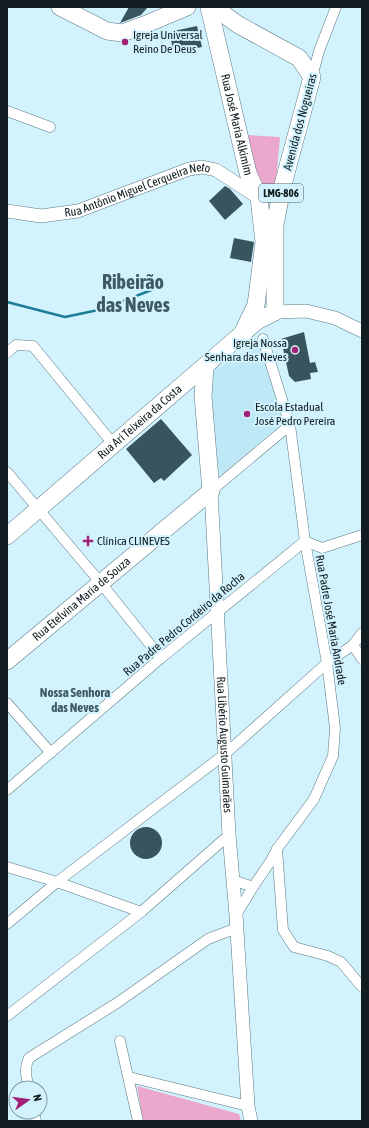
<svg xmlns="http://www.w3.org/2000/svg" width="369" height="1128" font-family="'Asap Condensed',sans-serif">
<rect width="100%" height="100%" fill="#d2f3fe"/>
<polygon fill="#bee8f5" points="259,344 284,422 221,475 215,468 210,373"/>
<g fill="#eba8cc">
<polygon points="248,135 280,137 275,192 267,195 257,184"/>
<polygon points="137,1086 239,1114 241,1121 143,1121"/>
</g>
<g fill="none" stroke-linecap="round" stroke-linejoin="round">
<polyline stroke="#1c7e96" stroke-width="2.5" points="7,302 65,317 103,309 159,287"/>
</g>
<g fill="#38545d">
<polygon points="129,7 148,7 141,15 120,23"/>
<polygon points="197,26 202,47 174,53 169,32"/>
<polygon points="225,186 230,189 243,204 225,220 209,201"/>
<polygon points="234,238 254,242 251,262 230,258"/>
<polygon points="304,332 310,363 315,362 318,372 310,373 311,379 295,382 289,376 281,339"/>
<polygon points="161,419 192,455 164,481 161,478 154,483 126,449"/>
<circle cx="146" cy="843" r="16"/>
</g>
<g fill="none" stroke-linecap="round" stroke-linejoin="round">
<defs>
<g id="minor">
<polyline points="312,77 319,51 336,7"/>
<polyline points="7,111 50,127"/>
<polyline points="7,353 16,345 33,346 114,445"/>
<polyline points="7,472 100,582 161,658"/>
<polyline points="211,491 290,425"/>
<polyline points="305,541 322,548 362,535"/>
<polyline points="353,645 362,659"/>
<polyline points="7,703 51,753"/>
<polyline points="7,790 161,658 305,541"/>
<polyline points="277,849 283,930 294,947 328,956 341,962 362,987"/>
<polyline points="7,867 57,882 141,912"/>
<polyline points="233,880 253,887"/>
<polyline points="236,915 253,887 270,862 277,849 314,799 333,756 335,728 327,663 305,541 290,425 263,339"/>
<polyline points="7,924 57,882 225,754 327,663 353,645 362,633"/>
<polyline points="7,1016 141,912 229,835"/>
<polyline points="120,1041 138,1121"/>
<polyline points="129,1077 248,1106"/>
<path d="M29,1088C26,1077 24,1068 29,1058L117,1003L208,939L237,928"/>
<polyline points="34,1112 36,1121"/>
</g>
<g id="tertiary">
<path id="s1" d="M7,211L41,216L78,211L189,169L202,167L216,170L259,198"/>
<polyline points="275,312 306,311 335,318 362,331"/>
<path id="s2" d="M211,491L229,835L236,915L248,1106L251,1121"/>
</g>
<g id="trunk">
<polyline points="60,7 107,31 122,33 144,25 187,7"/>
<path id="s3" d="M209,7L248,173L259,198L264,242L256,305L244,330"/>
<polyline points="214,7 237,24 299,58 312,77 282,188 275,225 275,312"/>
<path id="s4" d="M7,536L257,321L275,312"/>
<path id="s5" d="M7,661L211,491L203,396L205,367"/>
</g>
</defs>
<use href="#minor" stroke="#5b7982" stroke-width="11"/>
<use href="#tertiary" stroke="#5b7982" stroke-width="14"/>
<use href="#trunk" stroke="#5b7982" stroke-width="18"/>
<use href="#minor" stroke="#fff" stroke-width="10"/>
<use href="#tertiary" stroke="#fff" stroke-width="13"/>
<use href="#trunk" stroke="#fff" stroke-width="17"/>
</g>
<g fill="#a02175" stroke="#d2f3fe" stroke-width="1.5">
<circle cx="125" cy="42" r="4"/>
<circle cx="295" cy="350" r="4"/>
<circle cx="247" cy="414" r="4"/>
<path d="M86 535h4v4h4v4h-4v4h-4v-4h-4v-4h4z"/>
</g>
<g text-anchor="middle" stroke-width="4" stroke-linejoin="round" paint-order="stroke">
<rect fill="#d2f3fe" stroke="#4b5d63" stroke-width="1" x="259" y="184" width="44" height="18" rx="3"/>
<g font-size="11" font-weight="bold" fill="#111d20">
<text x="281" y="197">LMG-806</text>
</g>
<g font-size="12" fill="#111d20" stroke="#d2f3fe" text-anchor="start">
<text x="133" y="39">Igreja Universal<tspan x="133" dy="14">Reino De Deus</tspan></text>
<text x="287" y="347" text-anchor="end">Igreja Nossa<tspan x="287" dy="14">Senhara das Neves</tspan></text>
<text x="255" y="411">Escola Estadual<tspan x="255" dy="14">José Pedro Pereira</tspan></text>
<text x="97" y="545">Clínica CLINEVES</text>
</g>
<g font-size="12" fill="#111d20" stroke="#d2f3fe">
<text transform="translate(300 122) rotate(-75)" y="4">Avenida dos Nogueiras</text>
<text dy="4" stroke="none"><textPath href="#s3" startOffset="121">Rua José Maria Alkimim</textPath></text>
<text dy="4" stroke="none"><textPath href="#s1" startOffset="135">Rua Antônio Miguel Cerqueira Neto</textPath></text>
<text dy="4" stroke="none"><textPath href="#s4" startOffset="175">Rua Ari Teixeira da Costa</textPath></text>
<text dy="4" stroke="none"><textPath href="#s5" startOffset="97">Rua Etelvina Maria de Souza</textPath></text>
<text transform="translate(331 620) rotate(80)" y="4">Rua Padre José Maria Andrade</text>
<text transform="translate(184 624) rotate(-40)" y="4">Rua Padre Pedro Cordeiro da Rocha</text>
<text dy="4" stroke="none"><textPath href="#s2" startOffset="254">Rua Libério Augusto Guimarães</textPath></text>
</g>
<g font-size="13" font-weight="bold" fill="#3e5a63" stroke="#d2f3fe">
<text x="75" y="697">Nossa Senhora<tspan x="75" dy="15">das Neves</tspan></text>
</g>
<g font-size="20" font-weight="bold" fill="#3e5a63" stroke="#d2f3fe">
<text x="133" y="289">Ribeirão<tspan x="133" dy="23">das Neves</tspan></text>
</g>
</g>
<rect width="369" height="1128" fill="none" stroke="#111d20" stroke-width="16"/>
<g transform="translate(28 1100) rotate(76)"><circle r="19" fill="#d2f3fe" stroke="#859da5"/>
<path d="M0-3L7 15L0 10L-7 15Z" fill="#a02175"/>
<text y="-6" font-size="11" font-weight="bold" text-anchor="middle" fill="#111d20">N</text>
</g>
</svg>
